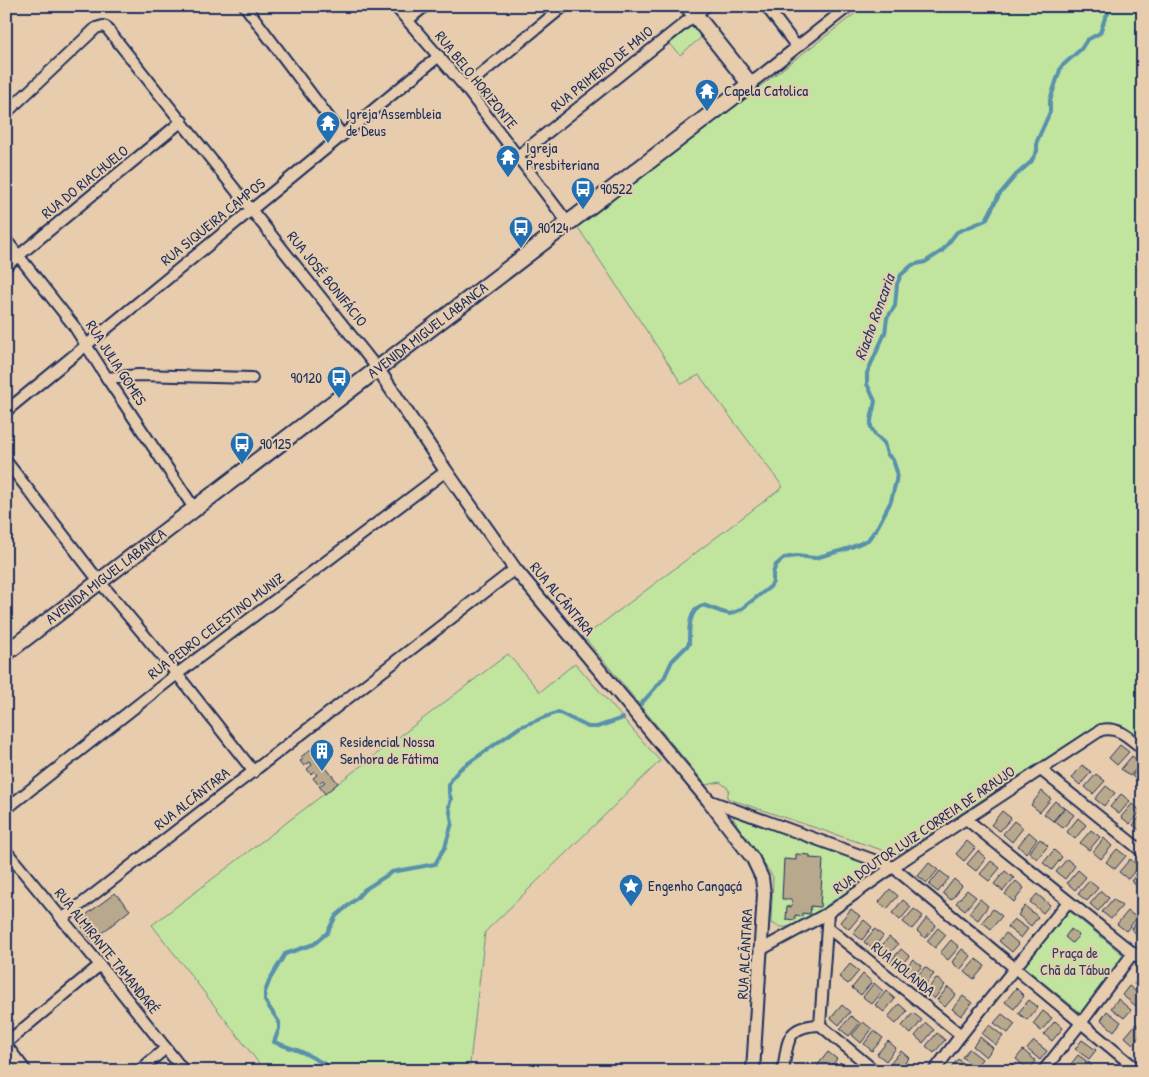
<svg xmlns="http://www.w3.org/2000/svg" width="1149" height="1077" font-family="'Patrick Hand',sans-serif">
<rect width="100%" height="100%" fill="#e7ccae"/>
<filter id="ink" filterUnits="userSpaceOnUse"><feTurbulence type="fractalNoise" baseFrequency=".02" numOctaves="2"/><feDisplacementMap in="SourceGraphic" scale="10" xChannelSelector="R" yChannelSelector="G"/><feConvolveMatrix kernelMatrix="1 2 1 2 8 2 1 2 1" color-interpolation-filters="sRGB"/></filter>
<g filter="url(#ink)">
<g fill="#c1e49e" stroke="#6e8a7e">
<path d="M865,6H1143V741C1128,729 1115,719 1096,726L897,855L732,800L727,798L729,789L720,782L706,785L584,637L783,487L699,375L682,384L577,226Z"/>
<polygon points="693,25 702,37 680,55 669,44"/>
<polygon points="508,654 540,692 575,663 660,761 485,932 469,1071 265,1071 152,925"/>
<path d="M735,814L883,867C864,879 805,926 786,927C781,928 776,925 771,923V919L773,877L734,820L733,816Z"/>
<polygon points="1068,910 1127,958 1082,1014 1023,966"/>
</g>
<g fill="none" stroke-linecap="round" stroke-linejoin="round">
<g stroke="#5991ac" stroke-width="4">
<path d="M641,704L664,678L672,661L689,644C689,631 688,610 703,605L722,612L730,614L740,610L770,587L773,582V573L776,565L784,558L796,556L815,558L847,549L868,540L878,526L891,501L896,481L897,472L893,460L887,454L884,443L875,435L871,427V420L875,401L867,384V373L885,333L887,318L895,306L897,284L901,275L912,265L925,262L942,251L957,232L986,220L999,195L1016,175L1031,162L1037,151V141L1050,112V100L1061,67L1081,49L1087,40L1100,33L1105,18L1113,6"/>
<polyline points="338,1071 302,1052 274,1042 279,1029 279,1022 265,1001 265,992 270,979 285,954 314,944 327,933 336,916 357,898 364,890 392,872 435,864 445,847 452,823 449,806 451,799 449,793 449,785 452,778 460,769 520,727 558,712 588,727 597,727 623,718"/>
</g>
</g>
<g fill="#b8a98d" stroke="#1b2f5e">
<polygon points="1120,745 1129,752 1117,765 1109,758"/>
<polygon points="311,749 338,783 325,794 319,786 325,782 323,780 318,784 313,778 317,775 314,771 311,774 307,769 312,765 310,762 304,766 300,761 303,759 301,757"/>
<polygon points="1132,756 1141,763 1130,776 1121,769"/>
<polygon points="1142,763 1143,780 1140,783 1132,776"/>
<polygon points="1082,765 1091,772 1080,785 1072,778"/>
<polygon points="1096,774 1105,781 1093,794 1085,787"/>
<polygon points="1106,786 1115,793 1104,806 1095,799"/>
<polygon points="1042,791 1051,799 1040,812 1031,805"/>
<polygon points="1121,794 1130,801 1119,814 1110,807"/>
<polygon points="1055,801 1064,808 1053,821 1044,814"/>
<polygon points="1132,804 1141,811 1130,824 1121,817"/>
<polygon points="1065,808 1074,815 1063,828 1054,821"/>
<polygon points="1002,811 1011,818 1000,831 991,825"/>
<polygon points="1143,813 1143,831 1142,832 1133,825"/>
<polygon points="1078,818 1086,825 1075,839 1067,832"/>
<polygon points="1014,821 1023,828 1012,842 1003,834"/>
<polygon points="1091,830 1100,837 1089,850 1080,843"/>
<polygon points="1029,832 1037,839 1026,853 1018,846"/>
<polygon points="1104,838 1112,846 1101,859 1093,852"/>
<polygon points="1040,839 1048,846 1037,859 1029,852"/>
<polygon points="967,841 975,848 964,861 956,854"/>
<polygon points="1117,849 1126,856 1115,869 1106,862"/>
<polygon points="1054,850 1062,857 1052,870 1043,863"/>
<polygon points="978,851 986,858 976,871 967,864"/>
<polygon points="796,854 810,855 810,858 823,859 820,907 811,906 810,914 802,913 802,916 795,915 795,920 786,919 787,906 791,907 792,899 782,899 784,859 796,860"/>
<polygon points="1067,859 1075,866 1065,879 1056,872"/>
<polygon points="1130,859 1139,866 1128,879 1119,872"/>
<polygon points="991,861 1000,868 989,881 980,874"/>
<polygon points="929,863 938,870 927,883 918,876"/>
<polygon points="1142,868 1143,884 1139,888 1131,881"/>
<polygon points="1078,870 1086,877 1075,890 1067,883"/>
<polygon points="940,871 949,878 938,892 929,885"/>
<polygon points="1005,871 1014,878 1003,891 994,884"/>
<polygon points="954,879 962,886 951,900 943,893"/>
<polygon points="1016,881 1024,888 1014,902 1005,894"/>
<polygon points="1089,881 1098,888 1087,901 1078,894"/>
<polygon points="890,889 898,896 887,909 879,902"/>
<polygon points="967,890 976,897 965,910 956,903"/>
<polygon points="1101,891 1109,898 1098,911 1090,904"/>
<polygon points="115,893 130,910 92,941 78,921"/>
<polygon points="1037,894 1050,905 1043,913 1030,902"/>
<polygon points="980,899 988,906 978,920 969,913"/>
<polygon points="1113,899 1122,906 1111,919 1102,912"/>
<polygon points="903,900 911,907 900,920 892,913"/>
<polygon points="1025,906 1038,917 1031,926 1018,915"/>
<polygon points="851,909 860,916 849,929 840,922"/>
<polygon points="914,909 923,916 912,929 903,922"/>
<polygon points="993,909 1002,916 991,929 982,922"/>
<polygon points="1128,911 1137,918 1126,931 1117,924"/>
<polygon points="1142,916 1143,932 1139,936 1131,929"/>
<polygon points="927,918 936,925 925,938 917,931"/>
<polygon points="1014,919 1028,929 1021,938 1007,927"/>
<polygon points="864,920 872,927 862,940 853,933"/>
<polygon points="938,928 946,935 935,948 927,941"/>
<polygon points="875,929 883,936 873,949 864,942"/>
<polygon points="1071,929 1079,935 1072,943 1065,937"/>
<polygon points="1006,933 1019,944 1012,952 999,941"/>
<polygon points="889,937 898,944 887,957 878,950"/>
<polygon points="951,940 959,947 948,960 940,953"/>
<polygon points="901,949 909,956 898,969 890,962"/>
<polygon points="962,949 971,956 960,970 952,962"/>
<polygon points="913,959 922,966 911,979 902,972"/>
<polygon points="976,959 985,966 974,979 965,972"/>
<polygon points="850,964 859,971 848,984 839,977"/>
<polygon points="925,967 934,974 923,987 914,980"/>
<polygon points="863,974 872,982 861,995 852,988"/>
<polygon points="1141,975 1143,976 1143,990 1134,984"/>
<polygon points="936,978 945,985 934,999 926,992"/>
<polygon points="874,983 883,991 872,1004 863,997"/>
<polygon points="1129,986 1143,997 1136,1006 1122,995"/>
<polygon points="948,987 956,994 945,1007 937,1000"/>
<polygon points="1016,988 1024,996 1014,1009 1005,1002"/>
<polygon points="886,991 895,999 884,1012 875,1005"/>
<polygon points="963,996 972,1003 961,1016 952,1009"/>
<polygon points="1118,999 1131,1010 1124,1018 1111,1008"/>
<polygon points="1029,1000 1038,1007 1027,1020 1018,1013"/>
<polygon points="899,1004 907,1011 896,1024 888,1017"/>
<polygon points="842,1005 850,1012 839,1025 831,1018"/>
<polygon points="1043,1011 1052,1018 1041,1031 1033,1024"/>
<polygon points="1107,1011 1121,1022 1114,1031 1101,1020"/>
<polygon points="913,1013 922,1020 911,1034 902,1026"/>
<polygon points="1002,1014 1015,1024 1008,1033 994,1023"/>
<polygon points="851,1016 860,1023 849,1036 840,1029"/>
<polygon points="1055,1021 1063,1028 1052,1041 1044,1034"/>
<polygon points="863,1022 872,1029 861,1043 852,1035"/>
<polygon points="926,1023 934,1030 923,1043 915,1036"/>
<polygon points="1136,1024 1143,1030 1143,1033 1133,1044 1125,1037"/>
<polygon points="989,1025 1003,1036 996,1045 982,1034"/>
<polygon points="874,1031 883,1038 872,1051 864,1044"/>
<polygon points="937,1033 945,1040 934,1053 926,1046"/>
<polygon points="980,1037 993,1048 986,1057 973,1046"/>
<polygon points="1082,1040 1096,1050 1089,1059 1075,1049"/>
<polygon points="888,1041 896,1048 886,1061 877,1054"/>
<polygon points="1034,1041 1047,1051 1040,1060 1027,1049"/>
<polygon points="969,1049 982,1059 975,1068 962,1057"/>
<polygon points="1023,1050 1036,1061 1029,1070 1016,1059"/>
<polygon points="901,1051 909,1058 898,1071 890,1064"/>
<polygon points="828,1052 837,1059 827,1071 823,1071 817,1066"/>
<polygon points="1078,1055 1092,1065 1087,1071 1080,1071 1071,1064"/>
<polygon points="958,1059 971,1070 970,1071 955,1071 951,1068"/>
<polygon points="840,1062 849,1069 847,1071 833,1071"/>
<polygon points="1012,1063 1022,1071 1006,1071"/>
</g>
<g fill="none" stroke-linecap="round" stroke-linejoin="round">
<defs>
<g id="minor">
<polyline points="245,6 342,135"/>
<polyline points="395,6 465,87 568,223"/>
<polyline points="766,6 797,47"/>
<polyline points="408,20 425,6"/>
<polyline points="750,84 849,6"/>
<polyline points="465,87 564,6"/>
<polyline points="6,113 96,28 103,26 106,27 377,368"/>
<polyline points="518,156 706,6"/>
<polyline points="6,240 74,326 107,378 194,508"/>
<polyline points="6,266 182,121"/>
<polyline points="107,378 138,375 252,378"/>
<polyline points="6,411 439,56"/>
<polyline points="6,461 99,581 177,674 254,772"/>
<polyline points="1041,770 1143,852"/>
<polyline points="708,800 893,867 1139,1071"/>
<polyline points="6,809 177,674 446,471"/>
<polyline points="966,819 1143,961"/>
<polyline points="6,851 100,965 184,1071"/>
<polyline points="62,919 515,569"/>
<polyline points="827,927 961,1035"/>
<polyline points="762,949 828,913"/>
<polyline points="6,1043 100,965"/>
<polyline points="6,1045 26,1071"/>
<polyline points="139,1071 166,1048"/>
<path d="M783,1071C788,1042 785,1026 820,1025"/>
<path d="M875,1071L820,1025L828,913L893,867L1101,730C1119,726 1129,738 1143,749"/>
<polyline points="934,1071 961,1035 1068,902"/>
<polyline points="1043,1071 1081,1023 1133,953"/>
</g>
<polyline id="tertiary" points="377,368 446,471 515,569 708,800 753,859 762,878 764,894 753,1071"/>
<g id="secondary">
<path id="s1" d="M6,653L750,84L688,6"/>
</g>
</defs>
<use href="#minor" stroke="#1b2f5e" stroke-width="14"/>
<use href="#tertiary" stroke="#1b2f5e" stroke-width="16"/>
<use href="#secondary" stroke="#1b2f5e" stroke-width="19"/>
<use href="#minor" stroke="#e7ccae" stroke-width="10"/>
<use href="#tertiary" stroke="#e7ccae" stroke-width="12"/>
<use href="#secondary" stroke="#e7ccae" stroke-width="15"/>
</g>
</g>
<defs>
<symbol id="temple-pin" viewBox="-11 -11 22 30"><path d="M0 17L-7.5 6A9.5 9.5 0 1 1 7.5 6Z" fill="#1f6fb2" stroke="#e7ccae"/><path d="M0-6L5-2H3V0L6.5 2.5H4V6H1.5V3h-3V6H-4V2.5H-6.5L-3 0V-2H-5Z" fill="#fff"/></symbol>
<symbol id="bus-pin" viewBox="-11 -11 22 30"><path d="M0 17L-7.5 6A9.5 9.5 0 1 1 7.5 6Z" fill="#1f6fb2" stroke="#e7ccae"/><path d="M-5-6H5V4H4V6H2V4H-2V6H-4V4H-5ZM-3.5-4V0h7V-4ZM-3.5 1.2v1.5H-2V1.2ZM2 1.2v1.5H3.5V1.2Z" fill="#fff"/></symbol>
<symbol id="building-pin" viewBox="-11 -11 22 30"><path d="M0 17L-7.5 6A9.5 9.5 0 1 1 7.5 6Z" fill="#1f6fb2" stroke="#e7ccae"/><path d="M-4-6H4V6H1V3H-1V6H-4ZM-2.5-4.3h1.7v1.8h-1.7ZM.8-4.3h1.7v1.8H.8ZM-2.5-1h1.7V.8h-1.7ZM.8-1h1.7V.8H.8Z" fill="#fff"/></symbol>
<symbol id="sight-pin" viewBox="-11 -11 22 30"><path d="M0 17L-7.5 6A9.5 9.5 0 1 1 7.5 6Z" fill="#1f6fb2" stroke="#e7ccae"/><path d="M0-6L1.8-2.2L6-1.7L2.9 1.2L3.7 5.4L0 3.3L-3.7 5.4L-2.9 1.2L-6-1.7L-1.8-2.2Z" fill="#fff"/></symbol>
</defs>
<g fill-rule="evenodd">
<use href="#temple-pin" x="693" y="77" width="28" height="38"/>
<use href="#temple-pin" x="314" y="109" width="28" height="38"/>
<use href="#temple-pin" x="494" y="143" width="28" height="38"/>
<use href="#bus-pin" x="569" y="175" width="28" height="38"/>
<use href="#bus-pin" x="507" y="214" width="28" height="38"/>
<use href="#bus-pin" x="325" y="364" width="28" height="38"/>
<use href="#bus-pin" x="228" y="430" width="28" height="38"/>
<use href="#building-pin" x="308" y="737" width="28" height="38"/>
<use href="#sight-pin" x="617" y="872" width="28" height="38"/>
</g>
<g text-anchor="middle" stroke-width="4" stroke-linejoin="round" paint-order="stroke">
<g font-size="15" fill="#1b2f5e" stroke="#e7ccae">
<text transform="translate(602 69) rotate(-39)" y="5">RUA PRIMEIRO DE MAIO</text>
<text transform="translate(476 80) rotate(51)" y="5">RUA BELO HORIZONTE</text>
<text transform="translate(85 182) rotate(-39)" y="5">RUA DO RIACHUELO</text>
<text transform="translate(213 222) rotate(-39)" y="5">RUA SIQUEIRA CAMPOS</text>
<text transform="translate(327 279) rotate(51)" y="5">RUA JOSÉ BONIFÁCIO</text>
<text dy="5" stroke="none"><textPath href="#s1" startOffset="531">AVENIDA MIGUEL LABANCA</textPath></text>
<text transform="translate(116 363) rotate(57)" y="5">RUA JULIA GOMES</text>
<text dy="5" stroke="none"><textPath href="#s1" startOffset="126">AVENIDA MIGUEL LABANCA</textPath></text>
<text transform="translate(562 599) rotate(50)" y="5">RUA ALCÂNTARA</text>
<text transform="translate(216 626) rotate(-37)" y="5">RUA PEDRO CELESTINO MUNIZ</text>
<text transform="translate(192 799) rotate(-38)" y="5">RUA ALCÂNTARA</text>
<text transform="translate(924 830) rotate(-34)" y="5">RUA DOUTOR LUIZ CORREIA DE ARAUJO</text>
<text transform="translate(107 951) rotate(51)" y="5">RUA ALMIRANTE TAMANDARÉ</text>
<text transform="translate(745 954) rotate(-87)" y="5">RUA ALCÂNTARA</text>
<text transform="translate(903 969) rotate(39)" y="5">RUA HOLANDA</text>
</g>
<g font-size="15" fill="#1b2f5e" stroke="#e7ccae" text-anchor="start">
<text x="724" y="96">Capela Catolica</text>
<text x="346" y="119">Igreja Assembleia<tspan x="346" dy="17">de Deus</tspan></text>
<text x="526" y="153">Igreja<tspan x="526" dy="17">Presbiteriana</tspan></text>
<text x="600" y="194">90522</text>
<text x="538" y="233">90124</text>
<text x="322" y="383" text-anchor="end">90120</text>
<text x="260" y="449">90125</text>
<text x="340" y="747">Residencial Nossa<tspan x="340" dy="17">Senhora de Fátima</tspan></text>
<text x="648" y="891">Engenho Cangaçá</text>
</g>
<g font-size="15" fill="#2c4164" stroke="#e7ccae">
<text x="1075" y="958">Praça de<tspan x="1075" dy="17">Chã da Tábua</tspan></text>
</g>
<g font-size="16" font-style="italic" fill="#253f6b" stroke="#e7ccae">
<text transform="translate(874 317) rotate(-70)" y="6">Riacho Roncaria</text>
</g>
</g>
<rect width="1149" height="1077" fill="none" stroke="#e7ccae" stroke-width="25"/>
<rect x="12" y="12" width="1124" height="1052" fill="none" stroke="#1b2f5e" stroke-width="2" filter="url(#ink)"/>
</svg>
